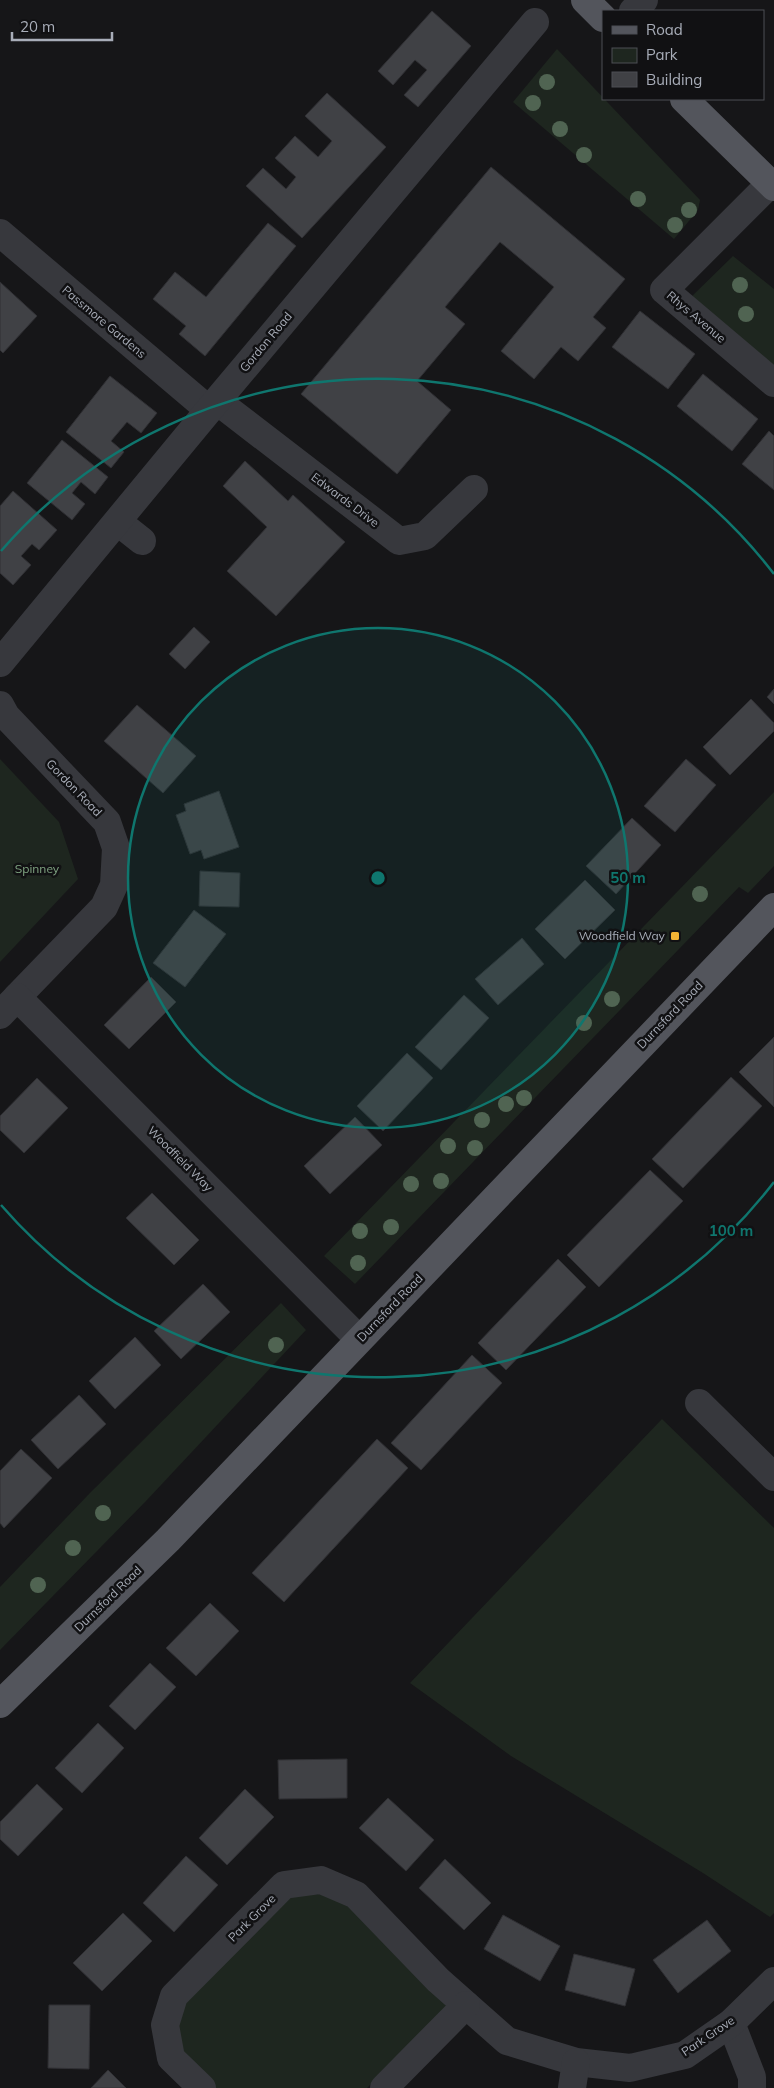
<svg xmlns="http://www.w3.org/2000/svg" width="774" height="2088" font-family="Mulish,sans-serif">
<rect width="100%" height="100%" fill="#161618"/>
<g fill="#1e261f">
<polygon points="557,49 700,200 698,210 674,239 513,102"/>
<polygon points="733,256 774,289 774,373 687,301"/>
<polygon points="0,759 59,822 78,879 0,962"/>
<polygon points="774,792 774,866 748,893 739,887 355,1284 324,1256"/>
<polygon points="281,1303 306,1330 146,1501 0,1650 0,1587 89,1494"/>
<polygon points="662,1419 774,1528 774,1913 770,1917 703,1873 511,1756 410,1683"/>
<polygon points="322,1894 353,1903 451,2003 367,2088 216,2088 180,2050 176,2028 183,2005 284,1896"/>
</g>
<g fill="#404145" stroke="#303034">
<polygon points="432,11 471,46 418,107 404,95 427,70 415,60 393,85 378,71"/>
<polygon points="327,93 386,147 302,238 246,186 263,168 286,189 296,177 275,158 295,136 318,157 332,141 305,116"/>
<polygon points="491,167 625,279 593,317 606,328 578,361 561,347 534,379 501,351 554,287 500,242 445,307 465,324 417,381 451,410 397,474 301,394"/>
<polygon points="268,223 296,246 205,356 179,334 186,326 153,299 175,272 206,297"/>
<polygon points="0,282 37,316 3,353 0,350"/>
<polygon points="640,311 695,354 668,389 612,347"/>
<polygon points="703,374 758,419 732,451 677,406"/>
<polygon points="110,376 157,413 141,433 127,422 111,441 124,452 111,468 66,432"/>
<polygon points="769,431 774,436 774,490 742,464"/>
<polygon points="62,440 108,477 95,494 81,482 72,493 85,504 72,520 27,483"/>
<polygon points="245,461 288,501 293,495 345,542 276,616 227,571 267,527 223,486"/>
<polygon points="13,491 57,530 39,550 32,544 21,556 31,565 13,585 0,573 0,506"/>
<polygon points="194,627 210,642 185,669 169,654"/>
<polygon points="774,689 774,704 767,697"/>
<polygon points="751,699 774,723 774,731 730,775 703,747"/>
<polygon points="137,705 196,756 163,793 104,741"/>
<polygon points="686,759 716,785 675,832 644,806"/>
<polygon points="219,791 239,847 204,859 201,850 190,854 176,815 186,811 184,804"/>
<polygon points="632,818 661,845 616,894 586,866"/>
<polygon points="200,871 240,873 239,907 199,906"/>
<polygon points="585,880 615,910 565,959 535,929"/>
<polygon points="194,910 226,934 185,987 153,963"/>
<polygon points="522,938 544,964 498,1005 475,979"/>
<polygon points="151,977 176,1002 129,1049 104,1025"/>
<polygon points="464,995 489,1018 441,1070 415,1047"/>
<polygon points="774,1037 774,1107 739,1072"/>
<polygon points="407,1053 433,1078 383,1131 357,1106"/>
<polygon points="731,1077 762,1106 683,1188 652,1159"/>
<polygon points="37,1078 68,1108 24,1153 0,1130 0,1116"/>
<polygon points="355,1117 382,1145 330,1194 304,1166"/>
<polygon points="650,1170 683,1201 599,1287 567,1255"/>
<polygon points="152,1193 199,1240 174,1265 126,1218"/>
<polygon points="558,1259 586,1287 506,1370 478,1343"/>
<polygon points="203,1284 230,1312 181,1359 154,1331"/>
<polygon points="135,1337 161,1365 115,1409 89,1381"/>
<polygon points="472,1355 502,1383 421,1470 391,1443"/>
<polygon points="79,1395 106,1424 58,1469 31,1440"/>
<polygon points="377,1439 408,1468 284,1602 252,1573"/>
<polygon points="21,1449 52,1478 4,1528 0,1523 0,1471"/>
<polygon points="210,1603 239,1631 196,1676 166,1648"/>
<polygon points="150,1663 176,1687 135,1730 109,1706"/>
<polygon points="98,1723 124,1748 82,1793 55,1768"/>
<polygon points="347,1759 347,1798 279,1799 278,1760"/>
<polygon points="37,1784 63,1809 18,1856 0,1839 0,1822"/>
<polygon points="245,1789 274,1817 227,1865 199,1838"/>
<polygon points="388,1798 434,1840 406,1871 359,1828"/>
<polygon points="186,1856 218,1885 174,1932 143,1903"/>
<polygon points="445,1859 491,1903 464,1930 419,1888"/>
<polygon points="123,1913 152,1941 102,1991 73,1963"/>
<polygon points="503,1915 560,1946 540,1981 484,1949"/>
<polygon points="707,1920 731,1951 678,1993 653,1960"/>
<polygon points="574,1954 635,1969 625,2006 565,1990"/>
<polygon points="49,2005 90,2005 89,2069 48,2068"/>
<polygon points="108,2070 126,2088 91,2088"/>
</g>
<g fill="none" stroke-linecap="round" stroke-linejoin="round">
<g stroke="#37383d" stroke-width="28">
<polyline points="633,11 644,0"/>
<polyline points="770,184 664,290 774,383"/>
<polyline points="0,233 209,410"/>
<polyline points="217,401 399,541 425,536 474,489"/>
<polyline points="118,522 142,541"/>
<polyline points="0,663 209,410 535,22"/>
<polyline points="0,705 6,716 107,822 116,848 114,885 104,907 17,997"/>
<polyline points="0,1015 17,997 359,1339"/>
<polyline points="699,1403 774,1477"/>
<polyline points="731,2023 752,2077 752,2088"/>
<polyline points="202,2088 171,2058 165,2025 174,1996 284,1885 321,1880 356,1895 438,1980 507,2041 576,2062 630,2068 685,2055 731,2023 774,1981"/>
<polyline points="384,2088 466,2005"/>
<polyline points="572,2088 576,2062"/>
</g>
<g stroke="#53555c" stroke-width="28">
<polyline points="585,0 603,18"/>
<polyline points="684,99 774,187"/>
<polyline points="0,1704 168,1540 774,907"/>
</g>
</g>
<g fill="#506452">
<circle cx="547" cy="82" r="8"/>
<circle cx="533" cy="103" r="8"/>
<circle cx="560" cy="129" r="8"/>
<circle cx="584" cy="155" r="8"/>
<circle cx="638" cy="199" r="8"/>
<circle cx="689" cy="210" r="8"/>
<circle cx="675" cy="225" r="8"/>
<circle cx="740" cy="285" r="8"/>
<circle cx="746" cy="314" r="8"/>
<circle cx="700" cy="894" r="8"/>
<circle cx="612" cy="999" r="8"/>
<circle cx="584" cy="1023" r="8"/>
<circle cx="524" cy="1098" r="8"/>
<circle cx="506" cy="1104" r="8"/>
<circle cx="482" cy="1120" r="8"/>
<circle cx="448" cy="1146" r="8"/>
<circle cx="475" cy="1148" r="8"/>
<circle cx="441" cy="1181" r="8"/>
<circle cx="411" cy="1184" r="8"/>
<circle cx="391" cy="1227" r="8"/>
<circle cx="360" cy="1231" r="8"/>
<circle cx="358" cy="1263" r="8"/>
<circle cx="276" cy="1345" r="8"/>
<circle cx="103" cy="1513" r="8"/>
<circle cx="73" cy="1548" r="8"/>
<circle cx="38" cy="1585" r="8"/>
</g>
<circle cx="378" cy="878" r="250" fill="#0f766e" fill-opacity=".12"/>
<g fill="none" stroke="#0f766e" stroke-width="2.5">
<circle cx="378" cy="878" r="250"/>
<path d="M774 1182A499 499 0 0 1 1 1205M1 551A499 499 0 0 1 774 574"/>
</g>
<rect fill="#f2b134" stroke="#111113" stroke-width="2" x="670" y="931" width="10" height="10" rx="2.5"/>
<g text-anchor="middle" stroke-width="5" stroke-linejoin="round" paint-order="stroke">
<g font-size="12" fill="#a8adb8" stroke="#111113">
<text transform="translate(696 317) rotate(40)" y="4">Rhys Avenue</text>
<text transform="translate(104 322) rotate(40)" y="4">Passmore Gardens</text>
<text transform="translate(266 342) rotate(-50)" y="4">Gordon Road</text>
<text transform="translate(345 500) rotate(37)" y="4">Edwards Drive</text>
<text transform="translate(74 788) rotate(46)" y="4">Gordon Road</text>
<text transform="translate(670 1015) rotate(-46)" y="4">Durnsford Road</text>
<text transform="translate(180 1159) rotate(45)" y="4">Woodfield Way</text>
<text transform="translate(390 1308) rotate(-46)" y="4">Durnsford Road</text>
<text transform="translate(108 1599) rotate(-44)" y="4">Durnsford Road</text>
<text transform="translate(252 1918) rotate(-45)" y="4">Park Grove</text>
<text transform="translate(708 2036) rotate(-34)" y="4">Park Grove</text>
</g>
<g font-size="12" fill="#7fa381" stroke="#111113">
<text x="37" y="873">Spinney</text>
</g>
<g font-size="12" fill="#a8adb8" stroke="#111113" text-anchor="end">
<text x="665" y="940">Woodfield Way</text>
</g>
</g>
<circle cx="378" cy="878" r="8" fill="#0f766e" stroke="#111113" stroke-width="2.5"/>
<g font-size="15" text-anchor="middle" font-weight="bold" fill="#0f766e" stroke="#111113" stroke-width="5" stroke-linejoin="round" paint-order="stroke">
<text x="628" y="883">50 m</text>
<text x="731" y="1236">100 m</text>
</g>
<rect x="602" y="10" width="162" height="90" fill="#111113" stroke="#4d4f55"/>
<rect x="612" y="26" width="25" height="8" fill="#53555c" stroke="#4d4f55"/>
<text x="646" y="35" font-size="15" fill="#a8adb8">Road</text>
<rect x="612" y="48" width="25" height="15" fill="#1e261f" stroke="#4d4f55"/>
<text x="646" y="60" font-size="15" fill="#a8adb8">Park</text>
<rect x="612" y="72" width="25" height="15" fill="#404145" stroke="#4d4f55"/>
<text x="646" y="85" font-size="15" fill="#a8adb8">Building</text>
<path d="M12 32v8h100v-8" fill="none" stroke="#a8adb8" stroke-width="2.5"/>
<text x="20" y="32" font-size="15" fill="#a8adb8" stroke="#111113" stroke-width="4" paint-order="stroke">20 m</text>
</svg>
